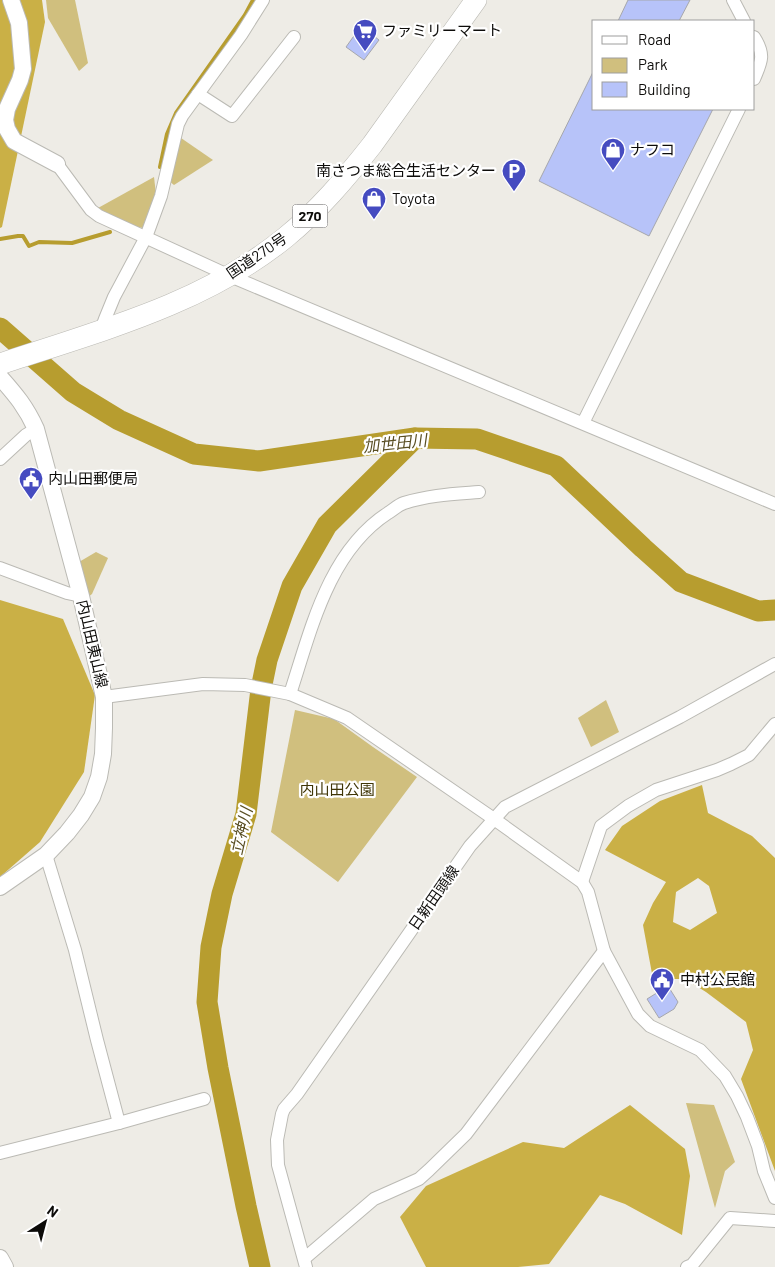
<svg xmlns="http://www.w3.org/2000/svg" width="775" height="1267" font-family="Barlow,'Noto Sans JP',sans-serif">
<rect width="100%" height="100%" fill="#eeece6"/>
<g fill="#d0bf7e">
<polygon points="46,0 75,0 88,63 79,71 48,18"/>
<polygon points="181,138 213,160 174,185 169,181"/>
<path d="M154,177L156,194L144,228C130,227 109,217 98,208Z"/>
<polygon points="96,552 108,558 92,594 88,597 79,562"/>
<polygon points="606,700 619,732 591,747 578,718"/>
<polygon points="295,710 334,719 373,747 417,777 338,882 271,832"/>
<polygon points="686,1103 714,1105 735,1162 725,1171 715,1208"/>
</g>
<g fill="#cab046" fill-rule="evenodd">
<polygon points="0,0 42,0 45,22 2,227 0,228"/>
<polygon points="0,600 63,619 95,695 84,772 40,842 0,877"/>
<path d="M702,785L708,813L752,836L775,858V1171L741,1079L753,1050L746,1022L706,992L685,979H653L643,925L653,903L666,882L605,850L622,826L660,801ZM698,878L709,886L717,913L690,930L673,922L676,892Z"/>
<polygon points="630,1105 685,1149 690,1176 682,1235 625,1204 600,1195 549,1264 518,1267 426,1267 400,1217 426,1186 523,1142 564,1148"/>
</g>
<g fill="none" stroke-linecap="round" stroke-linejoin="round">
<g stroke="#b79d2f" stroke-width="4">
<polyline points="160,167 167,134 176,113 245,15 253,0"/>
<polyline points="0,239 18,236 23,236 29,246 39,242 72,243 110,232"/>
</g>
<g stroke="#b79d2f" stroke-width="21">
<polyline points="0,328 73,392 119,420 194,454 259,461 415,438 477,439 556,466 643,548 681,582 758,611 775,610"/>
<polyline points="260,1267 246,1206 218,1068 207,1002 211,947 222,894 246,814 261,689 267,660 292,586 327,525 415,438"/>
</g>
</g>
<g fill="#b7c3f9" stroke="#a6a7ac">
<polygon points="628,0 690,0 679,21 618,21"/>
<polygon points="361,26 379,40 364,60 346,47"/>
<polygon points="594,70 594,109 713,109 649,236 539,181"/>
<polygon points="668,986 678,1002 674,1009 659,1018 647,999"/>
</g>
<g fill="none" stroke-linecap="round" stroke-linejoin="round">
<defs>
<g id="minor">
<polyline points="733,0 744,21"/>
<path d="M754,37C765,54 762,61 754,79"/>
<polyline points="198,94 232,116 294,37"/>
<polyline points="57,164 91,210 99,216 230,276 775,504"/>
<polyline points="101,330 105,319 114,297 146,237 161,196 178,124 182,116 241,35 263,0"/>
<polyline points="583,423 739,109"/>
<polyline points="0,459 26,435 36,429"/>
<polyline points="0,568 67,593 81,596"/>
<path d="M290,694C311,630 328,552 388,513C393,510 398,505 404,503C429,495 454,494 479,492"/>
<polyline points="104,697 203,684 245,685 290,694 347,718 494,819 582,882 588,892 604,951 638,1014 650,1026 700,1050 725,1076 737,1096 747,1117 758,1146 764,1171 775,1198"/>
<polyline points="46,855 75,950 97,1040 119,1123"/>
<polyline points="582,882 601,826 628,806 656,790 717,770 731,764 749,755 775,724"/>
<polyline points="0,1153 119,1123 204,1099"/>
<polyline points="305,1258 374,1199 419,1179 429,1170 466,1134 604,951"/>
<polyline points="306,1267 278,1165 277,1140 282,1114 284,1109 297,1094 470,846 505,807 680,717 775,664"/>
<polyline points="687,1267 692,1265 730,1218 775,1221"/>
</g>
<g id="tertiary">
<polyline points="11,0 19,23 23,69 20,80 7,109 5,120 7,129 14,141 57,164"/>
<path d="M0,377C16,395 26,407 36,429L81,596L104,697V728L103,754L99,777L92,797L81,815L67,833L46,855L0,887"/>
<polyline points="0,1258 5,1267"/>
</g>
<path id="trunk" d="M0,364C99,331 204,304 286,237C319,210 346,178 372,145L476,0"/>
</defs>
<use href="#minor" stroke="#bbbab4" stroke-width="14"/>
<use href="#tertiary" stroke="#bbbab4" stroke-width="18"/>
<use href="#trunk" stroke="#bbbab4" stroke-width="22"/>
<use href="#minor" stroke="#fff" stroke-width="12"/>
<use href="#tertiary" stroke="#fff" stroke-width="16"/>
<use href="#trunk" stroke="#fff" stroke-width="21"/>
</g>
<defs>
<symbol id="supermarket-pin" viewBox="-11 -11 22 30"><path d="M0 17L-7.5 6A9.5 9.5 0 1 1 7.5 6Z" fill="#454bc0" stroke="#fff"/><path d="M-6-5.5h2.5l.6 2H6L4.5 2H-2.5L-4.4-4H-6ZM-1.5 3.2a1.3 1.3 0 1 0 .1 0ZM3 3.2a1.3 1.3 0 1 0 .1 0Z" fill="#fff"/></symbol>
<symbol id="shop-pin" viewBox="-11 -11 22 30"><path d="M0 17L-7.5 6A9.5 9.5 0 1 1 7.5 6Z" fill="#454bc0" stroke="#fff"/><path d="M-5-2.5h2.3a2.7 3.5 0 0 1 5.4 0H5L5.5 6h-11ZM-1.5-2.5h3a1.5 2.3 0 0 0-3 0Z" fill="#fff"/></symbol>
<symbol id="parking-pin" viewBox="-11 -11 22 30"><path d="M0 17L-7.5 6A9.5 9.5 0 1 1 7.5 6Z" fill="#454bc0" stroke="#fff"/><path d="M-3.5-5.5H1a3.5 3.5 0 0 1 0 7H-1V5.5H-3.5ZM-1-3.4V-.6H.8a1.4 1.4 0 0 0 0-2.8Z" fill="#fff"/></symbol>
<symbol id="civic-pin" viewBox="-11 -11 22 30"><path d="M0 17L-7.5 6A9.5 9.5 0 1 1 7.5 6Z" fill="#454bc0" stroke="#fff"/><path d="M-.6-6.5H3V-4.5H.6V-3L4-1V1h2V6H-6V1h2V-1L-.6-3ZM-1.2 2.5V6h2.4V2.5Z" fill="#fff"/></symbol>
</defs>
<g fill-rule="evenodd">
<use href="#supermarket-pin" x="351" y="17" width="28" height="38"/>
<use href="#shop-pin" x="599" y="136" width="28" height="38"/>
<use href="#parking-pin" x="500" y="157" width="28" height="38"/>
<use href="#shop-pin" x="360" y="185" width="28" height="38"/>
<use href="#civic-pin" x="17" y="465" width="28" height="38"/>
<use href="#civic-pin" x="648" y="966" width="28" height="38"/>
</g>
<g text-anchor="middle" stroke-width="4.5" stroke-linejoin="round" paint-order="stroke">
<rect fill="#fff" stroke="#565554" stroke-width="1" x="292.5" y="204.5" width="35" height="23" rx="4"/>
<g font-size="14" font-weight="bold" fill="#0d0c0a">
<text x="310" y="221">270</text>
</g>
<g font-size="15" fill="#0d0c0a" stroke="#fff" text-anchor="start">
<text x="382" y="36">ファミリーマート</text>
<text x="630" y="155">ナフコ</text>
<text x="496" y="176" text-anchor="end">南さつま総合生活センター</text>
<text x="392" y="204">Toyota</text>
<text x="48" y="484">内山田郵便局</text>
<text x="680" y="985">中村公民館</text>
</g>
<g font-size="15" fill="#0d0c0a" stroke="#fff">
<text transform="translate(257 256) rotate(-34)" y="5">国道270号</text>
<text transform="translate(92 644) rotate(77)" y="5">内山田東山線</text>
<text transform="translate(434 898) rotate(-55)" y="5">日新田頭線</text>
</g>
<g font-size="15" fill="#3f3506" stroke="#fff">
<text x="337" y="795">内山田公園</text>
</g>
<g font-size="16" font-style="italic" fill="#594e23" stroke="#fff">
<text transform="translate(395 443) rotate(-6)" y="6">加世田川</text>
<text transform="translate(241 831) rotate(-77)" y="6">立神川</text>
</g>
</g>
<rect x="592" y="20" width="162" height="90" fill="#ffffff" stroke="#9e9e9d"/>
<rect x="602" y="36" width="25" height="8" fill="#ffffff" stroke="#9e9e9d"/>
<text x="638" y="45" font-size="15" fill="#0d0c0a">Road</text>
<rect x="602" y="58" width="25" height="15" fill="#d0bf7e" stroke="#9e9e9d"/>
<text x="638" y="70" font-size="15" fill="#0d0c0a">Park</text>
<rect x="602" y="82" width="25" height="15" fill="#b7c3f9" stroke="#9e9e9d"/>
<text x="638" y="95" font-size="15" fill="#0d0c0a">Building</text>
<g transform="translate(45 1222) rotate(36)" stroke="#ffffff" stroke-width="4" paint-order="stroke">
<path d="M0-4L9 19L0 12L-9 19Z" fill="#0d0c0a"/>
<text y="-8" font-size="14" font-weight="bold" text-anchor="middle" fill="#0d0c0a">N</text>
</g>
</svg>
